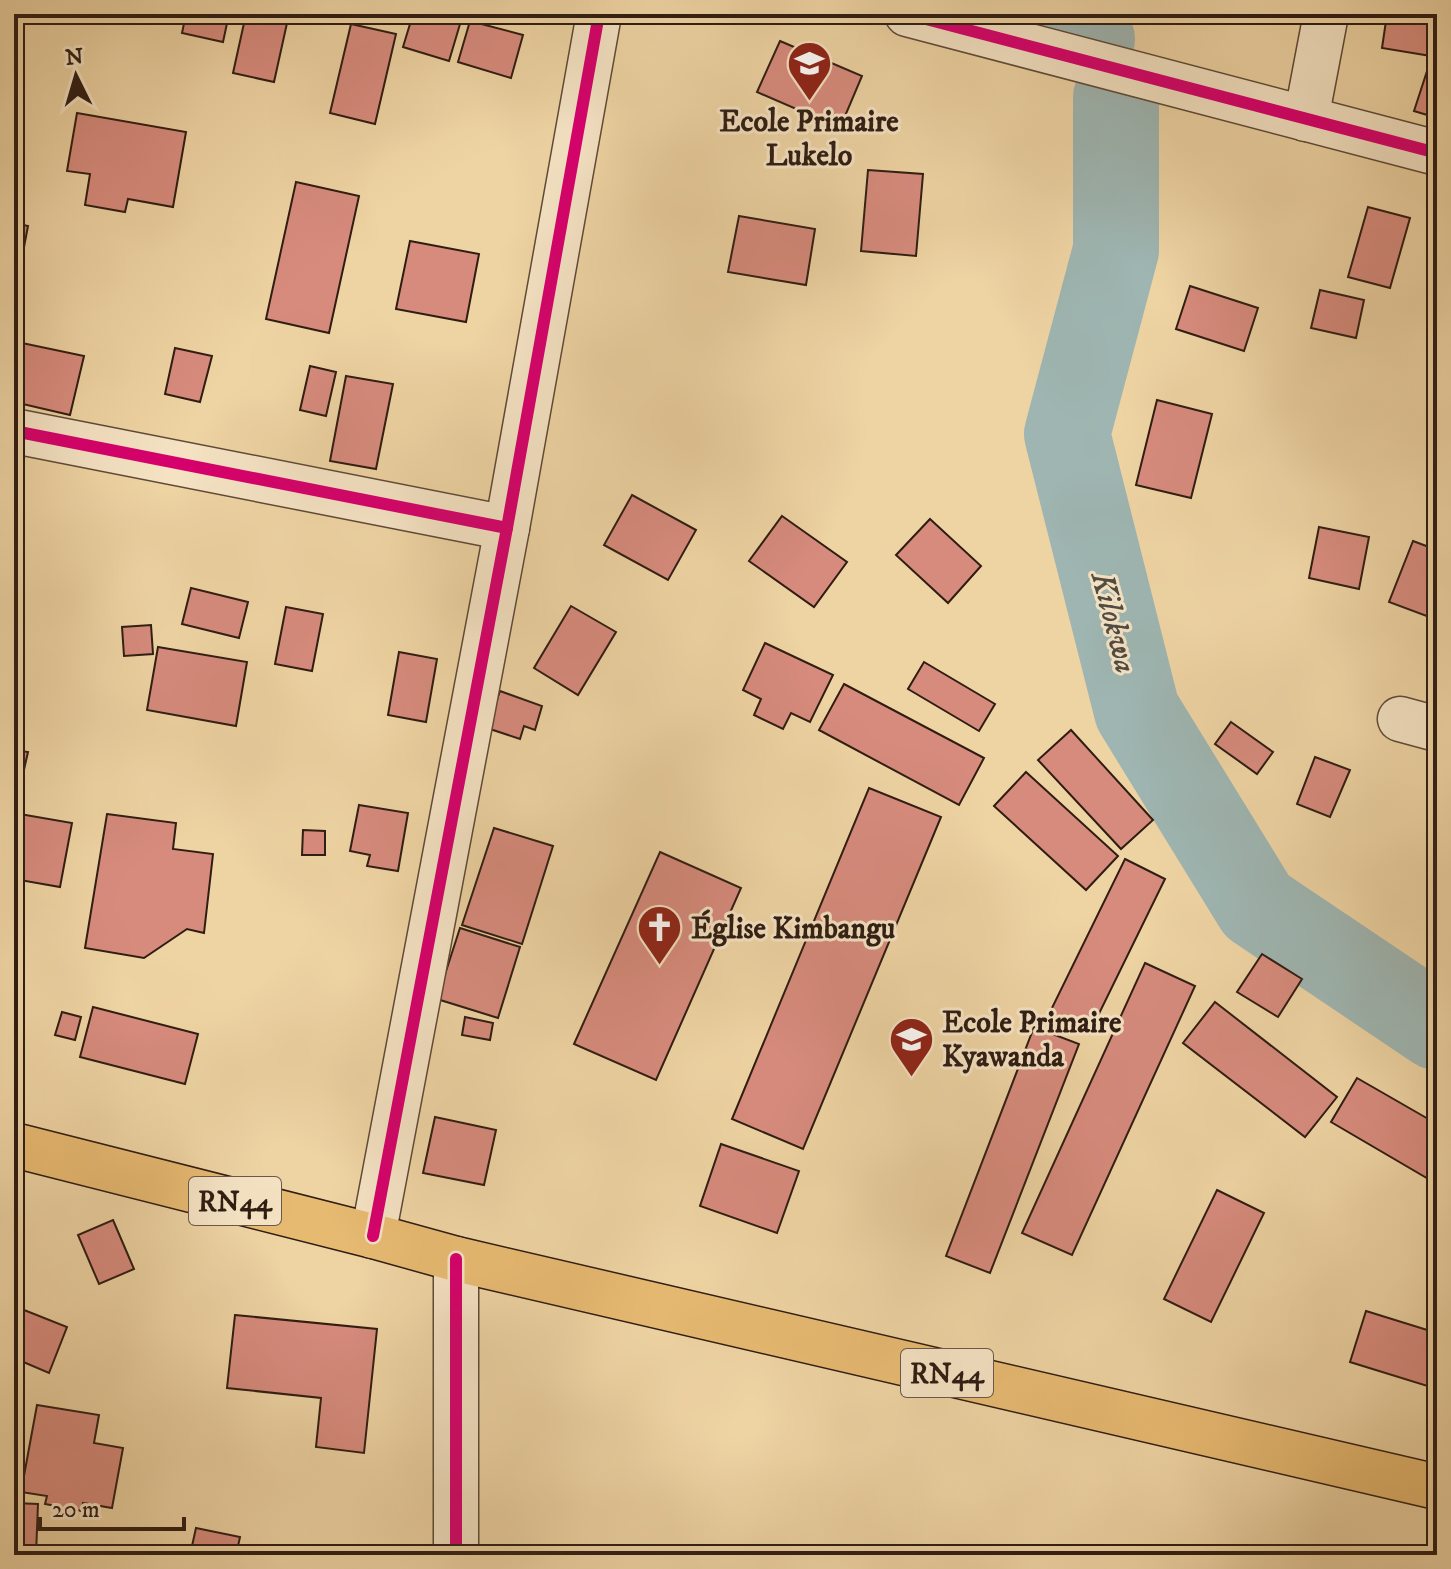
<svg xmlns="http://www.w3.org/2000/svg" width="1451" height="1569" font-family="'IM FELL DW Pica',serif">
<rect width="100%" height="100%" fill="#eed3a3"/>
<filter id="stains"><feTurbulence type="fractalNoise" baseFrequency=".0025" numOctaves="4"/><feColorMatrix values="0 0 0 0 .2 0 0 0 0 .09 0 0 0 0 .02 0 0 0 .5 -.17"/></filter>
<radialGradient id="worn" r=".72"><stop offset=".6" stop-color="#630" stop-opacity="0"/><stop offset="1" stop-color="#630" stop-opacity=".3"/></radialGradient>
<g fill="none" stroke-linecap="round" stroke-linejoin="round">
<g stroke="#9eb5b1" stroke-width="86">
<polyline points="1082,14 1092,39"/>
<polyline points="1116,97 1116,250 1067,434 1137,711 1257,906 1437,1027"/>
</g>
</g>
<g fill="#d78b7d" stroke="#2f1d13" stroke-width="2">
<polygon points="186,14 229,14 223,42 182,33"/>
<polygon points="246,14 289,14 274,82 233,73"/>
<polygon points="413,14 463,14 449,61 403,47"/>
<polygon points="1387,14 1437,14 1437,57 1382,48"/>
<polygon points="470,21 523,35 511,78 458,62"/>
<polygon points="351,24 396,34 375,124 330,113"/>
<polygon points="780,41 862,76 840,128 757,92"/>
<polygon points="1429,65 1437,67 1437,118 1414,111"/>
<polygon points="77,113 186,132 173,207 128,199 125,212 85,205 90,174 67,171"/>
<polygon points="868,170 923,174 916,256 861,251"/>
<polygon points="296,182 359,196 329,333 266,319"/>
<polygon points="1368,207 1410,218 1390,288 1348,277"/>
<polygon points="739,216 815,229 806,285 728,272"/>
<polygon points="14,223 28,226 20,268 14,267"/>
<polygon points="410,241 479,254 466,322 396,309"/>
<polygon points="1190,286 1258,308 1244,351 1176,329"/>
<polygon points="1320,290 1364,300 1356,338 1311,328"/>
<polygon points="22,343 84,356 70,415 14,402 14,380"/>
<polygon points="175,348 212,356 200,402 165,394"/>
<polygon points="310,366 336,372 326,416 300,410"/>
<polygon points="346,376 393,384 376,469 330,461"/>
<polygon points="1157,400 1212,414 1191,498 1136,485"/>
<polygon points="632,495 696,530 668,580 604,545"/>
<polygon points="782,516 847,562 814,607 749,561"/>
<polygon points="930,519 981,566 948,603 896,555"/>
<polygon points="1319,527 1369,537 1359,589 1309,578"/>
<polygon points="1413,541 1437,550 1437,606 1432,618 1389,602"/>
<polygon points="191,588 248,602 239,638 182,624"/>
<polygon points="571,606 616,632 578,695 534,668"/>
<polygon points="286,607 323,614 312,671 275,664"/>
<polygon points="151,625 153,654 124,656 122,627"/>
<polygon points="765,643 833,675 810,722 791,713 783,729 754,715 761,699 743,690"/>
<polygon points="158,647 247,662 236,726 147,710"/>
<polygon points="399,652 437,659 426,722 388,715"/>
<polygon points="924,662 995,704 979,731 908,689"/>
<polygon points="844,684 984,758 959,805 819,730"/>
<polygon points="500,691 542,706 535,730 524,726 520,739 487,728"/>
<polygon points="1231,722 1273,752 1257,774 1215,744"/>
<polygon points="1071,730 1153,820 1121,849 1038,760"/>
<polygon points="14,750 28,752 21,783 14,781"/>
<polygon points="1315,757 1350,770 1330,817 1297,804"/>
<polygon points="1026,772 1118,856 1086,890 994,806"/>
<polygon points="869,788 941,817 803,1149 732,1119"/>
<polygon points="359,805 408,813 398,871 367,866 370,855 350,851"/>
<polygon points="14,813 72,823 60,887 14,879"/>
<polygon points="107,814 176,823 173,849 213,854 204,933 187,929 144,958 85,948"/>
<polygon points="494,828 553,846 522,944 462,925"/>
<polygon points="303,830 325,831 325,855 302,855"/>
<polygon points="660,852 741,888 656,1080 574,1044"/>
<polygon points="1125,859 1165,879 1089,1034 1049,1014"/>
<polygon points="460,928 520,947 498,1018 437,999"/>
<polygon points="1262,954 1302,979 1278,1017 1237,992"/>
<polygon points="1145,963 1195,986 1072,1255 1022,1233"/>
<polygon points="1215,1002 1337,1097 1305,1137 1183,1043"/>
<polygon points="93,1007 198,1034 185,1084 80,1057"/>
<polygon points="62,1012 81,1017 75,1040 55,1035"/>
<polygon points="465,1017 493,1023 490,1040 462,1035"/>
<polygon points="1034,1027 1079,1044 990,1273 946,1256"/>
<polygon points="1357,1078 1437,1124 1437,1184 1331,1122"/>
<polygon points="435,1117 496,1130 484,1185 423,1173"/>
<polygon points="721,1144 799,1171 777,1233 700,1206"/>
<polygon points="1217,1190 1264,1213 1211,1322 1164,1299"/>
<polygon points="113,1220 134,1269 99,1284 78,1235"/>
<polygon points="14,1306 67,1327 49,1373 14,1358"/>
<polygon points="1366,1311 1437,1333 1437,1389 1350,1362"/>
<polygon points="235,1315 377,1329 364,1453 316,1447 321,1398 227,1388"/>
<polygon points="37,1405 99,1415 94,1443 123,1448 112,1508 83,1503 82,1511 45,1504 47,1496 21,1492"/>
<polygon points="14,1503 38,1504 36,1555 14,1555"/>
<polygon points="196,1528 240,1537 236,1555 190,1555"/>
</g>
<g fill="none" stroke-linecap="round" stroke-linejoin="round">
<defs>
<g id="minor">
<polyline points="907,14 1437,153"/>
<polyline points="1306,119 1326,14"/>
<polyline points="14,431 507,528"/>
<polyline points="1400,719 1437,729"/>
<polyline points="373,1236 507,528 599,14"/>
<polyline points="456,1555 456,1259"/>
</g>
<polyline id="primary" points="14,1145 373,1236 456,1259 1437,1487"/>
</defs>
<use href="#minor" stroke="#5f4a37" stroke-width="47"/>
<use href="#primary" stroke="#2f1d13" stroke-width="47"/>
<use href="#minor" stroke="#f4e2c3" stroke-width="44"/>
<use href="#primary" stroke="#e7ba72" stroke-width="44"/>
<defs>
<g id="cycleway">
<polyline points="907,14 1437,153"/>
<polyline points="14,431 507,528"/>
<polyline points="373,1236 507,528 599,14"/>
<polyline points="456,1555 456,1259"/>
</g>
</defs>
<use href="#cycleway" stroke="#f4e2c3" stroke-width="17"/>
<use href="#cycleway" stroke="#d6006c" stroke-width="12"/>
</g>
<defs>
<symbol id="school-pin" viewBox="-11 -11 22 30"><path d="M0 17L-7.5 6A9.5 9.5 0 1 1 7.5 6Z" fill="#8f2418" stroke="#f4e2c3"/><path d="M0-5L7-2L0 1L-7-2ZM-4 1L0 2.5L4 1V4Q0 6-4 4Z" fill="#fff"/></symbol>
<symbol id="church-pin" viewBox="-11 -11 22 30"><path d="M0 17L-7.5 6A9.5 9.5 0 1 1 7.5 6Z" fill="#8f2418" stroke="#f4e2c3"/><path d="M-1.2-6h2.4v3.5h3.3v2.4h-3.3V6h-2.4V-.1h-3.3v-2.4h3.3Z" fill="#fff"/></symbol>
</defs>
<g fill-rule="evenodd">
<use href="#school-pin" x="784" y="38" width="51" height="69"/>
<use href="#church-pin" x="634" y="902" width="51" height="69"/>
<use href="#school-pin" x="886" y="1014" width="51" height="69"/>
</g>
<g text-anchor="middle" stroke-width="6" stroke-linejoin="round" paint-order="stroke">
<g fill="#f4e2c3" stroke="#6a5848" stroke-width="2">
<rect x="189" y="1177" width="92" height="48" rx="6"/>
<rect x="901" y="1349" width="92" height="48" rx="6"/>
</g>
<g font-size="28" font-weight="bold" fill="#2f1d13">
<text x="235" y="1211">RN44</text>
<text x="947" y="1383">RN44</text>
</g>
<g font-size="30" font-weight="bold" fill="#2f1d13" stroke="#f4e2c3" text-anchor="start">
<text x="809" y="131" text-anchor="middle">Ecole Primaire<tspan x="809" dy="34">Lukelo</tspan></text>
<text x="691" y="938">Église Kimbangu</text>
<text x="942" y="1032">Ecole Primaire<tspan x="942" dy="34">Kyawanda</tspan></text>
</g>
<g font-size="32" font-style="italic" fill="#504b42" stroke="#f4e2c3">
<text transform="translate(1115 622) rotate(76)" y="11">Kilokwa</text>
</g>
</g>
<rect width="1451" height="1569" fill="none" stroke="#eed3a3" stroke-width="48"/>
<rect x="16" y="16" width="1419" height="1537" fill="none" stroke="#2f1d13" stroke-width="4"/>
<rect x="24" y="24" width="1403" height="1521" fill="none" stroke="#2f1d13" stroke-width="2"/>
<g transform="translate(76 76) rotate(355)" stroke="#f4e2c3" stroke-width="6" paint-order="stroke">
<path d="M0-6L14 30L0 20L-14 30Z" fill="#2f1d13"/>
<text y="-12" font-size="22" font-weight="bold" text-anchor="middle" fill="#2f1d13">N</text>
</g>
<path d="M40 1517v12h144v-12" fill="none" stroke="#2f1d13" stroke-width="4"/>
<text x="52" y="1517" font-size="24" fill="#2f1d13" stroke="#f4e2c3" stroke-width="6" paint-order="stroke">20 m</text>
<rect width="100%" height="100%" filter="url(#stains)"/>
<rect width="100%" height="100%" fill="url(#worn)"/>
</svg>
